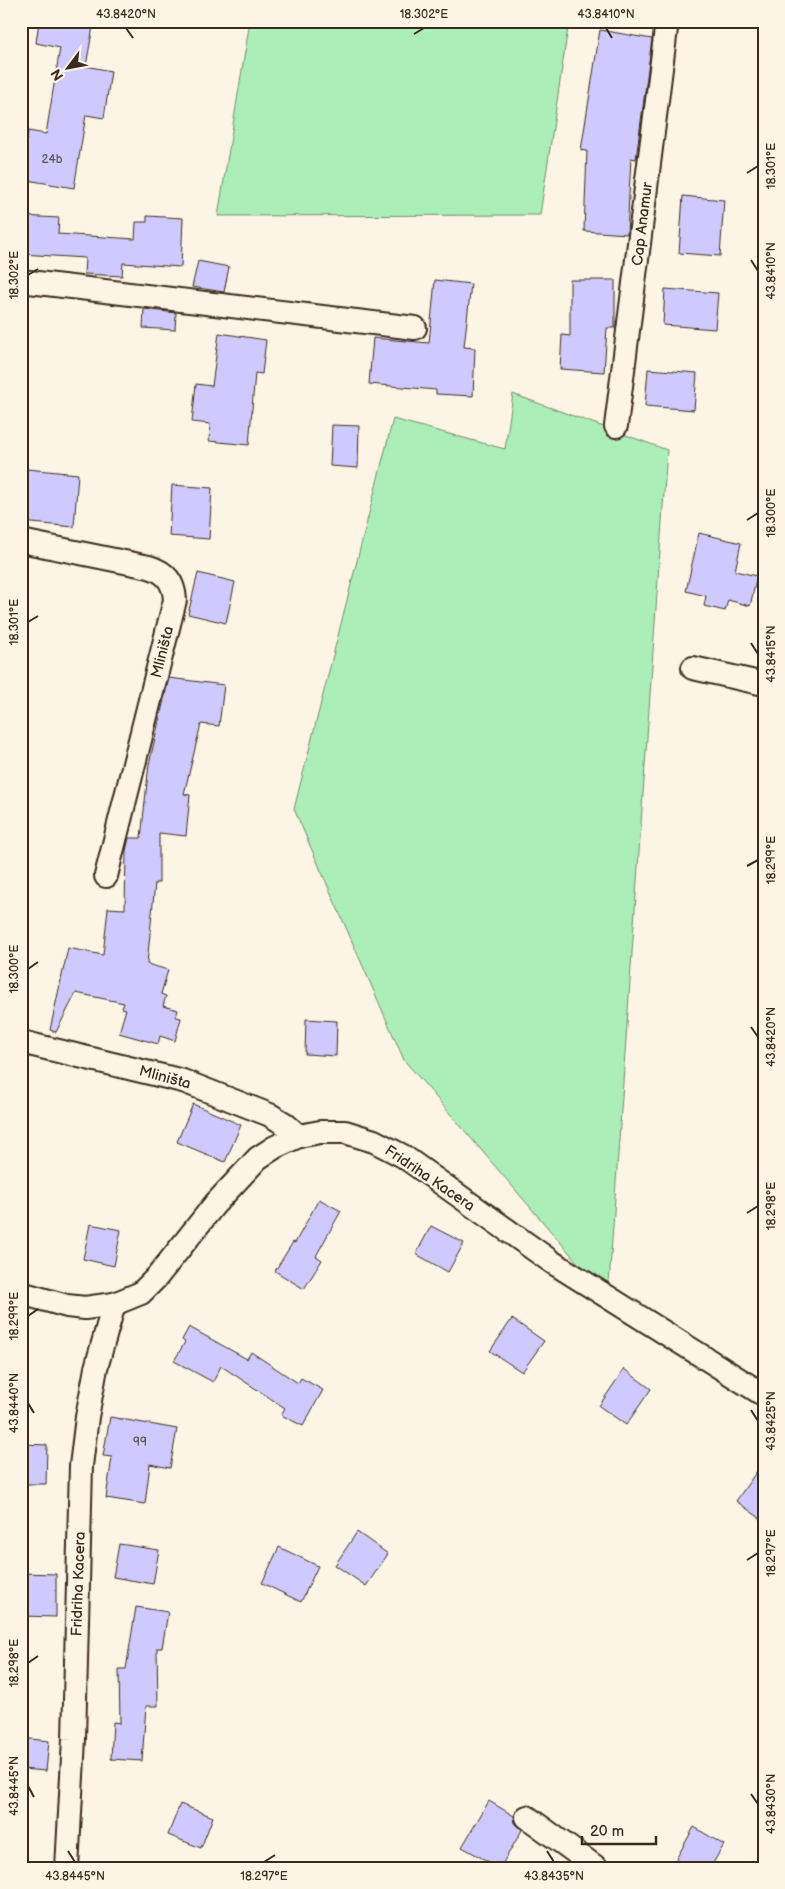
<svg xmlns="http://www.w3.org/2000/svg" width="785" height="1889" font-family="'Balsamiq Sans',sans-serif">
<rect width="100%" height="100%" fill="#fcf5e5"/>
<filter id="ink" filterUnits="userSpaceOnUse"><feTurbulence type="fractalNoise" baseFrequency=".02" numOctaves="2"/><feDisplacementMap in="SourceGraphic" scale="10" xChannelSelector="R" yChannelSelector="G"/><feConvolveMatrix kernelMatrix="1 2 1 2 8 2 1 2 1" color-interpolation-filters="sRGB"/></filter>
<g filter="url(#ink)">
<g fill="#aceeb7" stroke="#748c6a">
<polygon points="250,21 569,21 540,215 218,216"/>
<polygon points="513,394 667,450 608,1298 404,1060 294,809 393,419 505,449"/>
</g>
<g fill="#cfcafd" stroke="#3b2a1e">
<polygon points="39,21 94,21 86,66 111,71 104,118 86,115 74,188 21,179 28,131 46,134 60,48 36,43"/>
<polygon points="600,30 652,39 636,159 631,158 627,234 584,231 587,151 581,150"/>
<polygon points="683,196 724,200 720,256 679,253"/>
<polygon points="21,216 59,218 58,234 135,239 136,222 147,222 147,216 183,218 181,267 123,263 122,276 84,274 85,258 21,254"/>
<polygon points="198,261 229,267 224,292 192,287"/>
<polygon points="435,280 471,284 464,347 475,348 473,396 436,394 436,390 369,384 373,338 429,343"/>
<polygon points="570,280 615,280 615,328 607,328 604,372 560,369 562,335 570,336"/>
<polygon points="665,289 718,293 715,329 663,325"/>
<polygon points="144,309 176,313 175,330 143,328"/>
<polygon points="219,333 266,340 262,374 255,373 249,445 209,441 210,424 192,422 196,384 212,386"/>
<polygon points="648,369 697,373 694,410 645,406"/>
<polygon points="332,425 359,426 358,468 330,466"/>
<polygon points="27,469 78,474 74,527 22,522"/>
<polygon points="172,485 212,488 209,539 169,536"/>
<polygon points="699,533 741,543 735,571 757,576 750,606 728,600 725,611 704,606 706,596 686,591"/>
<polygon points="198,573 235,582 226,623 188,614"/>
<polygon points="169,678 224,685 219,726 201,724 184,794 190,795 186,836 159,833 159,883 155,883 147,964 168,970 161,994 166,996 163,1006 178,1010 176,1017 181,1018 175,1041 160,1036 158,1044 119,1033 126,1009 122,1008 124,1003 76,993 56,1032 50,1030 68,948 103,955 108,908 125,909 126,851 129,838 141,838 149,764"/>
<polygon points="306,1019 337,1021 336,1056 305,1054"/>
<polygon points="193,1104 241,1125 225,1162 177,1142"/>
<polygon points="319,1199 341,1211 316,1256 322,1260 304,1289 275,1271 293,1242 295,1243"/>
<polygon points="90,1224 121,1230 114,1266 83,1259"/>
<polygon points="431,1226 464,1243 448,1272 416,1254"/>
<polygon points="512,1319 544,1341 522,1372 490,1351"/>
<polygon points="189,1327 247,1359 251,1352 298,1383 301,1378 323,1390 303,1426 281,1415 285,1408 221,1366 213,1382 174,1361 185,1342 182,1340"/>
<polygon points="624,1369 651,1389 626,1425 599,1406"/>
<polygon points="110,1417 177,1429 170,1468 150,1464 145,1504 106,1498 112,1457 103,1456"/>
<polygon points="21,1444 47,1445 46,1484 21,1484"/>
<polygon points="764,1461 764,1521 736,1501"/>
<polygon points="357,1532 388,1554 366,1586 335,1565"/>
<polygon points="119,1544 159,1550 153,1584 113,1577"/>
<polygon points="279,1547 318,1566 301,1602 262,1583"/>
<polygon points="21,1573 56,1574 56,1617 21,1616"/>
<polygon points="136,1607 168,1612 162,1648 157,1648 158,1706 146,1706 142,1761 111,1759 113,1722 120,1723 119,1669 126,1669"/>
<polygon points="21,1738 49,1741 46,1771 21,1769"/>
<polygon points="489,1801 514,1816 515,1823 522,1830 500,1868 462,1847"/>
<polygon points="180,1804 213,1817 201,1848 168,1835"/>
<polygon points="694,1827 724,1845 710,1868 671,1868"/>
</g>
<g fill="none" stroke-linecap="round" stroke-linejoin="round">
<defs>
<g id="street">
<polyline points="21,281 415,328"/>
<polyline points="616,426 667,21"/>
<path d="M21,541L149,567C166,572 174,582 175,600L106,876"/>
<polyline points="693,668 764,684"/>
<polyline points="21,1042 183,1081 270,1115 285,1124 299,1136"/>
<polyline points="21,1293 67,1306 85,1308 114,1304 141,1293 157,1277 215,1204 258,1158 275,1147 299,1136 320,1132 345,1132 374,1141 403,1156 552,1262 764,1395"/>
<polyline points="527,1817 597,1868"/>
<polyline points="67,1868 74,1739 81,1466 87,1417 96,1368 114,1304"/>
</g>
</defs>
<use href="#street" stroke="#3b2a1e" stroke-width="26"/>
<use href="#street" stroke="#fcf5e5" stroke-width="22"/>
</g>
</g>
<path fill="none" stroke="#3b2a1e" stroke-width="2" d="M126,28L133,38M606,28L612,38M414,34L424,28M747,173L758,166M751,260L758,271M28,275L38,269M747,520L758,513M28,622L38,616M751,643L758,654M747,866L758,860M28,969L38,962M751,1027L758,1037M747,1213L758,1206M28,1316L38,1309M28,1403L34,1413M751,1410L758,1421M747,1560L758,1553M28,1663L38,1656M28,1786L34,1797M751,1794L758,1804M68,1851L75,1862M547,1851L554,1862M264,1862L275,1855"/>
<g text-anchor="middle" stroke-width="4.5" stroke-linejoin="round" paint-order="stroke">
<g font-size="12" fill="#605256">
<text x="52" y="163">24b</text>
<text x="140" y="1446">99</text>
</g>
<g font-size="15" fill="#3b2a1e" stroke="#fcf5e5">
<text transform="translate(642 224) rotate(-83)" y="5">Cap Anamur</text>
<text transform="translate(162 652) rotate(-76)" y="5">Mliništa</text>
<text transform="translate(165 1077) rotate(15)" y="5">Mliništa</text>
<text transform="translate(430 1178) rotate(34)" y="5">Fridriha Kacera</text>
<text transform="translate(78 1584) rotate(-88)" y="5">Fridriha Kacera</text>
</g>
</g>
<rect width="785" height="1889" fill="none" stroke="#fcf5e5" stroke-width="55"/>
<g transform="translate(68 68) rotate(238)" stroke="#fcf5e5" stroke-width="4" paint-order="stroke">
<path d="M0-4L9 19L0 12L-9 19Z" fill="#3b2a1e"/>
<text y="-8" font-size="14" font-weight="bold" text-anchor="middle" fill="#3b2a1e">N</text>
</g>
<path d="M582 1836v8h74v-8" fill="none" stroke="#3b2a1e" stroke-width="2.5"/>
<text x="590" y="1836" font-size="15" fill="#3b2a1e" stroke="#fcf5e5" stroke-width="4" paint-order="stroke">20 m</text>
<rect x="28" y="28" width="730" height="1834" fill="none" stroke="#3b2a1e" stroke-width="2"/>
<g font-size="12" text-anchor="middle" fill="#3b2a1e">
<text x="126" y="18">43.8420°N</text>
<text x="424" y="18">18.302°E</text>
<text x="606" y="18">43.8410°N</text>
<text transform="translate(771 166) rotate(-90)" y="4">18.301°E</text>
<text transform="translate(771 271) rotate(-90)" y="4">43.8410°N</text>
<text transform="translate(14 275) rotate(-90)" y="4">18.302°E</text>
<text transform="translate(771 513) rotate(-90)" y="4">18.300°E</text>
<text transform="translate(14 622) rotate(-90)" y="4">18.301°E</text>
<text transform="translate(771 654) rotate(-90)" y="4">43.8415°N</text>
<text transform="translate(771 860) rotate(-90)" y="4">18.299°E</text>
<text transform="translate(14 969) rotate(-90)" y="4">18.300°E</text>
<text transform="translate(771 1037) rotate(-90)" y="4">43.8420°N</text>
<text transform="translate(771 1206) rotate(-90)" y="4">18.298°E</text>
<text transform="translate(14 1316) rotate(-90)" y="4">18.299°E</text>
<text transform="translate(14 1403) rotate(-90)" y="4">43.8440°N</text>
<text transform="translate(771 1421) rotate(-90)" y="4">43.8425°N</text>
<text transform="translate(771 1553) rotate(-90)" y="4">18.297°E</text>
<text transform="translate(14 1663) rotate(-90)" y="4">18.298°E</text>
<text transform="translate(14 1786) rotate(-90)" y="4">43.8445°N</text>
<text transform="translate(771 1804) rotate(-90)" y="4">43.8430°N</text>
<text x="75" y="1880">43.8445°N</text>
<text x="264" y="1880">18.297°E</text>
<text x="554" y="1880">43.8435°N</text>
</g>
</svg>
